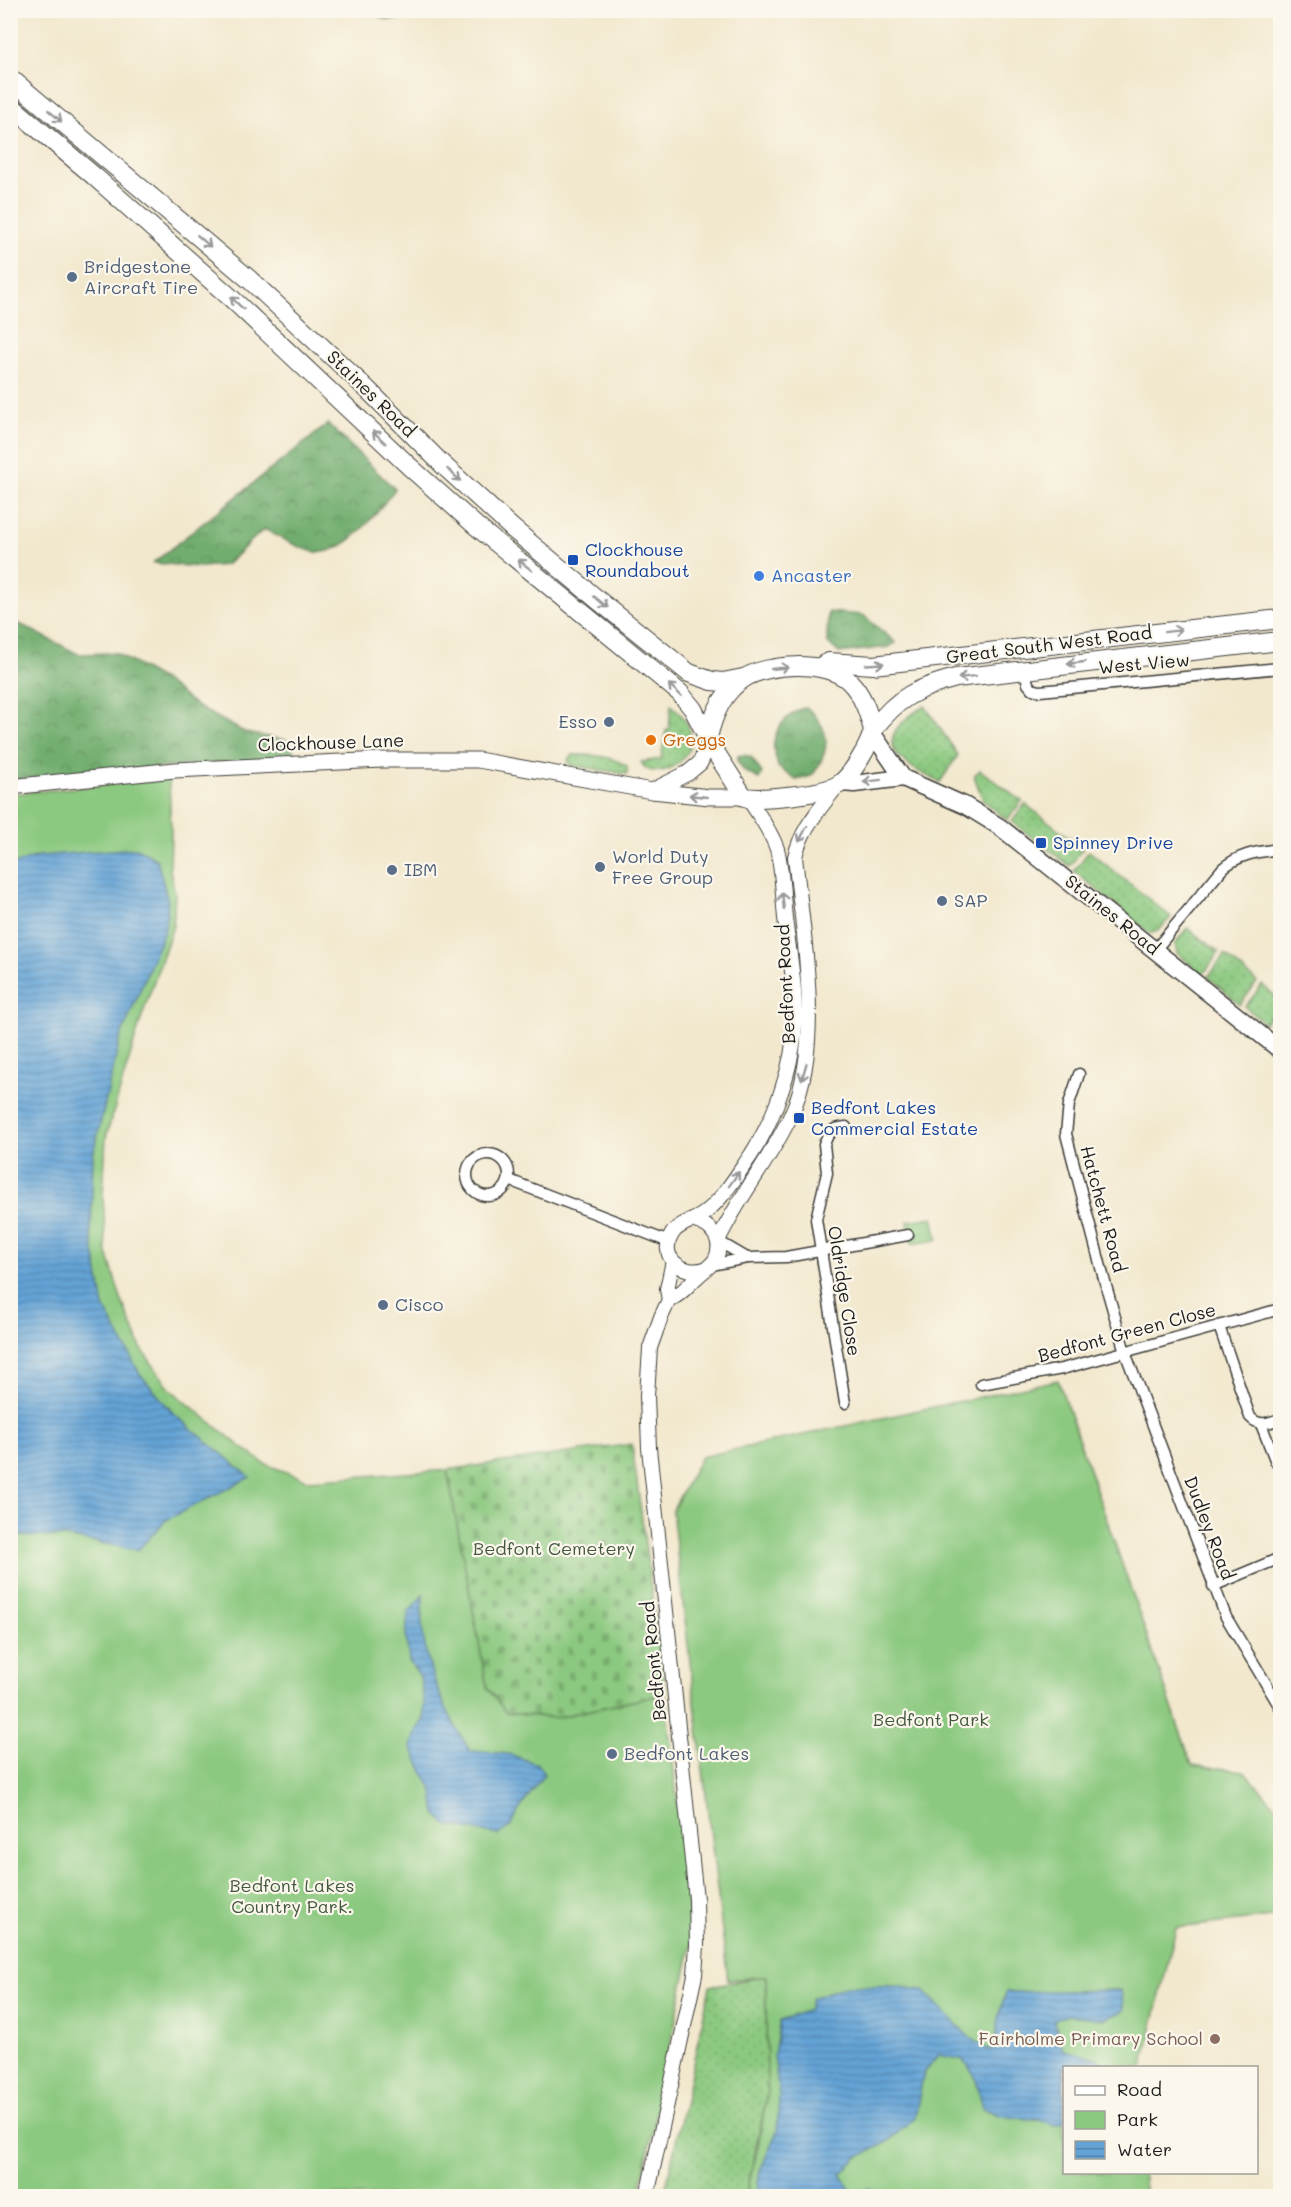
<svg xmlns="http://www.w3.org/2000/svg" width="1291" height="2207" font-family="Mali,sans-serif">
<defs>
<pattern id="grass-dots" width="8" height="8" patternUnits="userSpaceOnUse" patternTransform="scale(1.5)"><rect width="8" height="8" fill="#8cc980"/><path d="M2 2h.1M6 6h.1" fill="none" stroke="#78ac6e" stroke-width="1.8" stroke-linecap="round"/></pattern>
<pattern id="forest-crowns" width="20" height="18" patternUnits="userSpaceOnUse" patternTransform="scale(1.5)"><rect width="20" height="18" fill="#71ad6e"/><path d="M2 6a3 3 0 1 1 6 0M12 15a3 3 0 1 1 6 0" fill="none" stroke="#5c8c5a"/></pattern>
<pattern id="cemetery-stones" width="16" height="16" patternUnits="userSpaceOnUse" patternTransform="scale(1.5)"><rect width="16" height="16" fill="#8cc980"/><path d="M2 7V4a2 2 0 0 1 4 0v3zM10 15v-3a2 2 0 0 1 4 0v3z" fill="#78ac6e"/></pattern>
<pattern id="water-rules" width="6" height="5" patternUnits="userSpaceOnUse" patternTransform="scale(1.5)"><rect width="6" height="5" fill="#63a3d6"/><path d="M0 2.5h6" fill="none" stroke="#5184ad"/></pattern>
</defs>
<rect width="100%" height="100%" fill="#fbf7ec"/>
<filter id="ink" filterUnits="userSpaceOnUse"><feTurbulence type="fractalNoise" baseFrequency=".0167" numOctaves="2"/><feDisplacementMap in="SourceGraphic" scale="12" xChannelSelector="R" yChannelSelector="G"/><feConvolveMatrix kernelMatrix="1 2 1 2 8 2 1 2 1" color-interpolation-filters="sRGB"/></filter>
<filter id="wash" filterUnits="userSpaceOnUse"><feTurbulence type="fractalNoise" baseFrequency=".008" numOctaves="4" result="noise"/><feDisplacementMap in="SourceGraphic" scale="24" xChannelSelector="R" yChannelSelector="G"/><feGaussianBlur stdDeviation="1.35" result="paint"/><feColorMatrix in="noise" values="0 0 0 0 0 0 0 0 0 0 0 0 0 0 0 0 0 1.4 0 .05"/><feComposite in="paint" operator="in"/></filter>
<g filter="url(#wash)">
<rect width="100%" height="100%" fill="#f2e8ce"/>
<g fill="url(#grass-dots)" stroke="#54724e" stroke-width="1.5">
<path d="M372,11H416C401,19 386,26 372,11Z"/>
<path d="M671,705C725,749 654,790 641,762L661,759L666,730H669Z"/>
<path d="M925,706L958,755L940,782C893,761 868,739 925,706Z"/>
<path d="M573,755C591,755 611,755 627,766V774L570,765L568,760Z"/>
<polygon points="980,770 1022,801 1007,820 983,800 974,776"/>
<polygon points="1025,804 1083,848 1070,866 1012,822"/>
<polygon points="1089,851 1171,917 1159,930 1149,933 1074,871"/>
<polygon points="1187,928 1219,952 1203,975 1177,953 1175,944"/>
<polygon points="1225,955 1257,982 1240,1005 1208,977"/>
<polygon points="1262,985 1280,1000 1280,1004 1265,1023 1245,1007"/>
<polygon points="766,1976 767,2094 746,2196 664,2196 710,1986"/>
</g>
<g fill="url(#forest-crowns)" stroke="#466445" stroke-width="1.5">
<path d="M328,424L395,489C378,511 348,555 316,552C303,551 277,536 264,529L226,565L200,567L153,563Z"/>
<polygon points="828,612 863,615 896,643 889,647 839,653 827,642"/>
<polygon points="10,623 20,624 78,654 116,653 163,680 198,707 246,733 286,740 298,757 16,779 10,775"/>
<path d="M806,707C824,722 832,739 821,761C819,766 815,773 810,776C806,778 800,779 796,780L778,767C777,760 772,749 774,742C776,725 791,712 806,707Z"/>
<polygon points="743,755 751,757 762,773 759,779 744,771 737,760 738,756"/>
</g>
<polygon fill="url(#cemetery-stones)" stroke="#54724e" stroke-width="1.5" points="632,1444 665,1694 555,1718 506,1713 487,1687 447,1470"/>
<g fill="#8cc980" stroke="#54724e" stroke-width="1.5">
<polygon points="169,779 171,832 170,870 175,893 173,926 142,1016 106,1137 103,1197 106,1249 121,1299 141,1348 170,1389 240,1446 265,1464 308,1480 447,1470 487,1687 506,1713 555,1718 665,1694 693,1937 639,2196 11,2196 11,794"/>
<polygon points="933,1217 938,1240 912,1244 908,1221"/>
<polygon points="1058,1380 1192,1765 1244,1771 1280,1811 1280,1916 1176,1928 1143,2067 1064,2068 1064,2172 1143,2173 1146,2196 746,2196 758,2146 767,2094 766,1976 728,1980 672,1511 701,1457"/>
</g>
<g fill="url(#water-rules)" stroke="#406079" stroke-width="1.5">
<polygon points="137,848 157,860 168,901 165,929 120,1039 93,1155 91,1233 104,1307 140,1374 174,1414 250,1477 166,1520 138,1550 66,1537 10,1536 11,865 39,856"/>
<path d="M423,1595C423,1605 421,1614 422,1624C425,1669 446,1713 470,1751L509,1754L537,1764L544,1774L519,1810L511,1826L499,1835L446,1825L436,1813L433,1792L411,1747L416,1731L424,1719V1700L420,1677L409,1661L406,1636L408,1613Z"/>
<polygon points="846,1986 893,1986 923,1990 967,2035 988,2049 995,2048 998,2017 1006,1992 1121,1990 1124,2010 1105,2019 1071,2015 1054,2019 1063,2050 1096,2058 1105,2064 1104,2067 1064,2068 1064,2122 1056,2125 1039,2120 1001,2116 983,2108 975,2076 964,2060 939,2055 924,2072 915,2117 886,2143 858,2157 841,2174 852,2193 871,2188 878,2196 756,2196 760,2171 777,2131 779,2096 774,2054 780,2021 808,2010 812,1998"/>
</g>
</g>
<g filter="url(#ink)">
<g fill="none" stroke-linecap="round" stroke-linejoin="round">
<defs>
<g id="minor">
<polyline points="1025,669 1028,684 1032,689 1040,691 1280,668"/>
<path d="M1155,950L1223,868C1241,853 1258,852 1280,849"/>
<polyline points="1079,1074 1069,1104 1066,1134 1104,1279 1125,1352 1226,1617 1280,1707"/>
<circle cx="488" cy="1175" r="21"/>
<polyline points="509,1180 669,1242"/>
<polyline points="718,1241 747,1258"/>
<polyline points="711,1265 747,1258 786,1257 908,1235"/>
<path d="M1219,1326L1250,1417C1259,1427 1269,1423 1280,1419"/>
<polyline points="981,1384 1062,1369 1280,1309"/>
<polyline points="845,1403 816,1219 827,1173 824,1144 828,1135 835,1129 846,1127"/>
<polyline points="1261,1424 1276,1462"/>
<polyline points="1213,1586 1280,1558"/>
</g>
<g id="tertiary">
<path d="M718,1241C738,1197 771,1159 791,1115C824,1044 803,933 795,857C801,829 820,809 837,786"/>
<path d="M705,1269C682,1276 658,1257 672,1234C679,1222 695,1222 706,1212C724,1197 737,1175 751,1155C774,1120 794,1065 795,1022C796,987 789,952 785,918C783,899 782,866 777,849C771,831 758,814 748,798"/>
<polyline points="669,1300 667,1289 673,1261"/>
<path d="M647,2196L695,1975L697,1945L696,1899L649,1448L647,1396L650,1348L661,1317L669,1300C681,1295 688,1285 698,1276C703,1271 711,1266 715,1260C725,1241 712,1225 694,1221"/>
</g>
<g id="secondary">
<polyline points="10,787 175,770 382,760 478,760 652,791 710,797 744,797"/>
<polyline points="652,791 688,773 700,763 710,741"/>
</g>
<g id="primary">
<polyline points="873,734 903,778 966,806 1000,827 1280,1050"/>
<polyline points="841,783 854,784 903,778"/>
</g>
<g id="trunk">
<polyline points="10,78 250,280 367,389 443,465 512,528 598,600 689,673 712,681 723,682 743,678"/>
<path d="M10,105L94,176L231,298L410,467L476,526L680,693L693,709L716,753L744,797C762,800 823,794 838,785C851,777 870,745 873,730C868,712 863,695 849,681C827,660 767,663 743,679C723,692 713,715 708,738"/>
<polyline points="823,665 829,662 873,665 1280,619"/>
<path d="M873,730C897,697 918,688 956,678L1280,641"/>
</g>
</defs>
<use href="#minor" stroke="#3c3b37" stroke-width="13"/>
<use href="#tertiary" stroke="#3c3b37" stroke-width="16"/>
<use href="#secondary" stroke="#3c3b37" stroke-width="17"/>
<use href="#primary" stroke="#3c3b37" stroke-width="19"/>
<use href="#trunk" stroke="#3c3b37" stroke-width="20"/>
<use href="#minor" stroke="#fff" stroke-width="10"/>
<use href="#tertiary" stroke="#fff" stroke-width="14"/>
<use href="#secondary" stroke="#fff" stroke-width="15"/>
<use href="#primary" stroke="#fff" stroke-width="16"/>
<use href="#trunk" stroke="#fff" stroke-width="18"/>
</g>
<defs><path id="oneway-shaft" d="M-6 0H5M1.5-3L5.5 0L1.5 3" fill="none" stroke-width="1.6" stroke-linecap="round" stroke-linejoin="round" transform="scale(1.5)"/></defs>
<g stroke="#999">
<use href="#oneway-shaft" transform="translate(55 116) rotate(41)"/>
<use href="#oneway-shaft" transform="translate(204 241) rotate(41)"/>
<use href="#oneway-shaft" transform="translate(237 303) rotate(-137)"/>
<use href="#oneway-shaft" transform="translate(379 437) rotate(-136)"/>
<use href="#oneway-shaft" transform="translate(454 475) rotate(42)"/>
<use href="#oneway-shaft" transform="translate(525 565) rotate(-141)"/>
<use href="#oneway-shaft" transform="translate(601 602) rotate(39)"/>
<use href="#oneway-shaft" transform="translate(1173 631) rotate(-7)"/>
<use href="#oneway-shaft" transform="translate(1076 663) rotate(174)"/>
<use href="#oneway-shaft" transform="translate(875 664) rotate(-3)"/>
<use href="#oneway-shaft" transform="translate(780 668) rotate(-6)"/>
<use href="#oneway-shaft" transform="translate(967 677) rotate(173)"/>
<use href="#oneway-shaft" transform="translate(675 690) rotate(-137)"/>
<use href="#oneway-shaft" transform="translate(872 781) rotate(173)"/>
<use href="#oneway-shaft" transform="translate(698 796) rotate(-174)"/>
<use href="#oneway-shaft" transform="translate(803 834) rotate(118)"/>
<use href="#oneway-shaft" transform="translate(783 901) rotate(-96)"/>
<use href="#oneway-shaft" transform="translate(804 1072) rotate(106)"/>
<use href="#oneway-shaft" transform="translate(734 1179) rotate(-55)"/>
</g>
</g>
<g fill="#5c6f8a" stroke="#fbf7ec" stroke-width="2">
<circle cx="72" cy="277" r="6"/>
<circle cx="609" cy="722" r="6"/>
<circle cx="600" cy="867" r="6"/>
<circle cx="392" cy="870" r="6"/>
<circle cx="942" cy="901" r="6"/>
<circle cx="383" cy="1305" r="6"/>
<circle cx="612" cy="1754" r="6"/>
</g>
<g fill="#1a4fb4" stroke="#fbf7ec" stroke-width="2">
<rect x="567" y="554" width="12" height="12" rx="3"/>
<rect x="1035" y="837" width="12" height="12" rx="3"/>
<rect x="793" y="1112" width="12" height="12" rx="3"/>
</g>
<circle fill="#3f7fe0" stroke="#fbf7ec" stroke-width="2" cx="759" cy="576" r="6"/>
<circle fill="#e8710a" stroke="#fbf7ec" stroke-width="2" cx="651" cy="740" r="6"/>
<circle fill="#8d6e63" stroke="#fbf7ec" stroke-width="2" cx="1215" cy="2039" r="6"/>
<g text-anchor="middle" stroke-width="4.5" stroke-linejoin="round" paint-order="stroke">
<g font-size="18" fill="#4e5e75" stroke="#fbf7ec" text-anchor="start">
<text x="84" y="273">Bridgestone<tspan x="84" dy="21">Aircraft Tire</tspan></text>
<text x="597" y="728" text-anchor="end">Esso</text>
<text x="612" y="863">World Duty<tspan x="612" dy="21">Free Group</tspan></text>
<text x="404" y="876">IBM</text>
<text x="954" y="907">SAP</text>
<text x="395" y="1311">Cisco</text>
<text x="624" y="1760">Bedfont Lakes</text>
</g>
<g font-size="18" fill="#1c1c1c" stroke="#fbf7ec">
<text transform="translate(371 394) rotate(44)" y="6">Staines Road</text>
<text transform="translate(1049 645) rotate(-7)" y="6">Great South West Road</text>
<text transform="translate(1144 664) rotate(-5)" y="6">West View</text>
<text transform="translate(331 743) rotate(-2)" y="6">Clockhouse Lane</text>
<text transform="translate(1112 915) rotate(39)" y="6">Staines Road</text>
<text transform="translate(786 984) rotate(-93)" y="6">Bedfont Road</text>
<text transform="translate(1103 1209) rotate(75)" y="6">Hatchett Road</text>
<text transform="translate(844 1291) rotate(81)" y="6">Oldridge Close</text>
<text transform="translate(1127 1333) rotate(-15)" y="6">Bedfont Green Close</text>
<text transform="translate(1209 1528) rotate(69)" y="6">Dudley Road</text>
<text transform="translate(654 1661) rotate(-96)" y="6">Bedfont Road</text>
</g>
<g font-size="18" fill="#164399" stroke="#fbf7ec" text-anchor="start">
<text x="585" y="556">Clockhouse<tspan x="585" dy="21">Roundabout</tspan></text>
<text x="1053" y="849">Spinney Drive</text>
<text x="811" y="1114">Bedfont Lakes<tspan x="811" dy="21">Commercial Estate</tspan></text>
</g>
<g font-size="18" fill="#366cbe" stroke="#fbf7ec" text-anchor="start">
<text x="771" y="582">Ancaster</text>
</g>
<g font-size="18" fill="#c56008" stroke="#fbf7ec" text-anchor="start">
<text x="663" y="746">Greggs</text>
</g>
<g font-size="18" fill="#43593f" stroke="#fbf7ec">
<text x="554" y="1555">Bedfont Cemetery</text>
<text x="931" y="1726">Bedfont Park</text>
<text x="292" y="1892">Bedfont Lakes<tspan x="292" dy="21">Country Park.</tspan></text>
</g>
<g font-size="18" fill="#785e54" stroke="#fbf7ec" text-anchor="end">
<text x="1203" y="2045">Fairholme Primary School</text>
</g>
</g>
<rect width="1291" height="2207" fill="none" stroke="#fbf7ec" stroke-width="36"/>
<rect x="1063" y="2066" width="195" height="108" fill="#fbf7ec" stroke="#a29f99" stroke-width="1.5"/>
<rect x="1075" y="2086" width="30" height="9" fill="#ffffff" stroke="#a29f99" stroke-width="1.5"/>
<text x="1117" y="2096" font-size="18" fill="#1c1c1c">Road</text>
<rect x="1075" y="2111" width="30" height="18" fill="#8cc980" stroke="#a29f99" stroke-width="1.5"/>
<text x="1117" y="2126" font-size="18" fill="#1c1c1c">Park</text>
<rect x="1075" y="2141" width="30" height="18" fill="url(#water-rules)" stroke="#a29f99" stroke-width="1.5"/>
<text x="1117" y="2156" font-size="18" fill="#1c1c1c">Water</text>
</svg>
